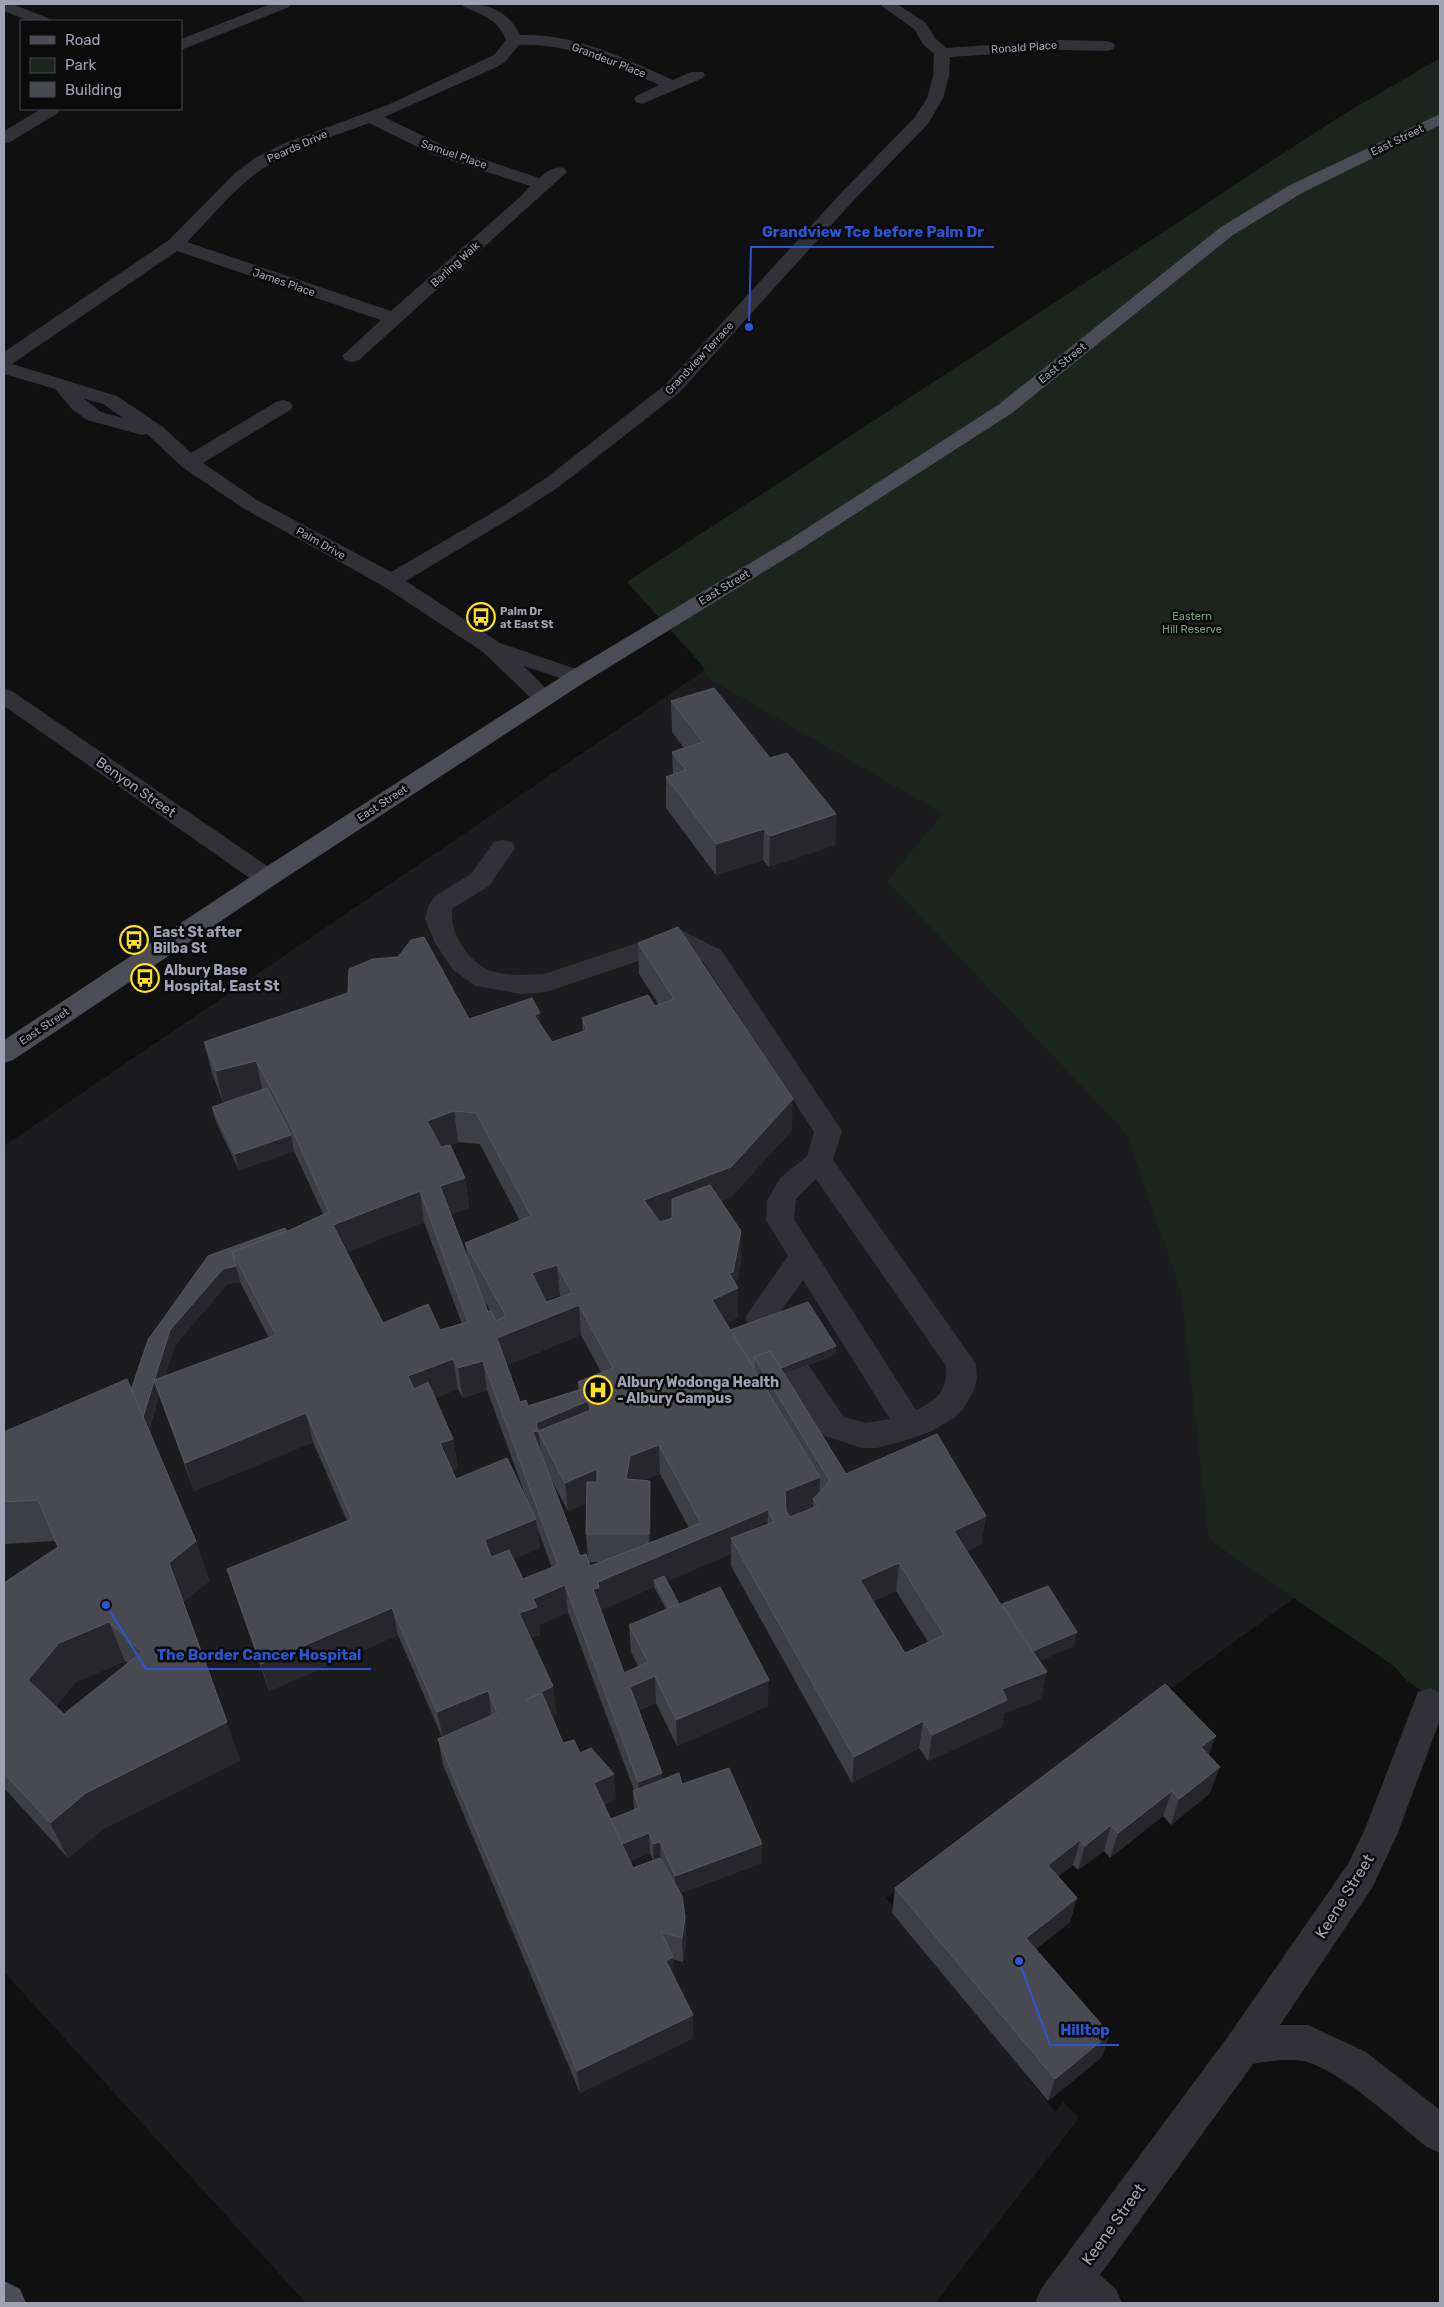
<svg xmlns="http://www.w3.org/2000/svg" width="1444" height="2307" font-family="Rubik,sans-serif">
<rect width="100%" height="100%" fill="#101011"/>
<polygon fill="#1c1c1e" points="730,653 1396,1015 1209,1540 1294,1598 886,1898 1055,2112 1063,2102 1079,2118 935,2303 306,2303 4,1972 4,1146"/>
<polygon fill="#1c241e" points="1440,58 1440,1703 1407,1681 1395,1667 1209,1540 1181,1291 1126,1133 887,881 943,814 710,679 701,664 627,582 1339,117"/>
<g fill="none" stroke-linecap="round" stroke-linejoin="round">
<g fill="#313137" fill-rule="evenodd">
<polygon points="4,4 12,4 48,18 50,21 29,21 4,11"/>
<polygon points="271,4 292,4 289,7 181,50 181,39"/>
<path d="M461,4C486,2 509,11 520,35C575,33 624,58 673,80L691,72H703L705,75L703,78L642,104L636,102L634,99L636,96L659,85C614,65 570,43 519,45L506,61L497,67L384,117L444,146L539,178C547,172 553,166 564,168L567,172L359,360L352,362L345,360L342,356L381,320L177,251L12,364L117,396L163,427L191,453L276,402L283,400L290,402L293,406L290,410L203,463L257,500L391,572L497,510L546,478L665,385L841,193L915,117L927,98L933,76L934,54L923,44L914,29L879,4H897L926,23L935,38L946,48L1062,40L1107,41L1113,43L1115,46L1113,49L1107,51L1062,50L950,57L949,76L943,98L928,124L853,201L679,393L560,486L511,518L406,581L500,643L585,672L588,677L585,682L577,684L524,666L555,698L552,703L544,705L536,703L483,652L383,586L243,508L182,467L147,434L142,435L87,420L72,409L55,389L4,374V352L169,240L235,173L255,158L285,143L390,104L494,55L506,40C499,20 481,14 464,7ZM369,123L432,154L530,186L520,197L391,311L187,242C212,217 236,185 267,166C298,146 335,136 369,123ZM83,398L103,404L123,418L101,412Z"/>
<polygon points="41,109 60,109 58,113 10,142 4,143 4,131"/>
<polygon points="4,689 12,691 276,872 279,878 276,884 267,886 258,884 4,706"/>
<path d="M503,840L512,842L515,848L489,886L453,908C446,930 472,967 494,972C511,976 527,975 544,974L679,929L721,950L842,1131L833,1160L976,1364L977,1378L974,1390L963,1409L954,1418L932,1431L910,1439L877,1448H862L822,1435L750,1326L745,1318L750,1310L788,1256L766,1220L767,1201L780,1178L807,1156L814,1132L703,962L677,948L546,992L521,994L476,986L453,970L435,943L425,919L428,907L435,896L471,874L494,842ZM816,1179L946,1366C948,1391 937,1400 916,1410L794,1219L796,1199ZM803,1280L890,1419L866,1423L844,1417L776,1318Z"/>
<path d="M1430,1688L1440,1692V1720L1397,1835L1372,1888L1280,2025H1308L1366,2052L1440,2110V2153L1427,2147C1395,2122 1344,2073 1307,2062C1294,2058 1266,2061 1253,2064L1100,2275L1116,2289L1122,2303H1035L1041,2289L1229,2035L1348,1864L1365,1829L1418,1692Z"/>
</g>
<g fill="#4c4c56" fill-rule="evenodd">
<polygon points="1440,114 1440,125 1302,193 1233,235 1012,413 801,549 585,682 276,884 13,1060 4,1063 4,1040 258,872 569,672 787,541 998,405 1221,227 1290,185"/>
<polygon points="4,2281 20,2289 26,2303 4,2303"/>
</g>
</g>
<g fill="#3e3e45" fill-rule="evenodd">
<polygon points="671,701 770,758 836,814 835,845 769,867 763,860 716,875 666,808 666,777 673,774 672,752 684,748 672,732"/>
<path d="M638,943L792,1130L731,1197L721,1201L741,1231V1261L736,1285L738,1288V1317L726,1323L730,1330L836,1346V1354L785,1374L846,1474L986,1516L981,1544L967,1551L996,1597L1002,1607V1604L1074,1646L1039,1661L1041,1699L1004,1713L1002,1727L928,1761L919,1748L852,1783L731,1566V1554L667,1581L679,1604L768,1706L677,1746L656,1703L639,1710L663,1779L682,1784L762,1863L681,1893L685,1917L686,1941L683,1962L673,1959V1976L693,2015V2038L580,2093L443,1765L438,1739L442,1737L398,1635L269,1691L236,1596L227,1569L347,1521L313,1442L194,1491L159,1395L149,1430L196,1541L209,1581L183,1602L240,1760L103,1829L68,1858L4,1788V1583L58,1547L55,1541L4,1544V1432L131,1390L208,1256L287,1231L323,1214L294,1151L239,1170L216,1122L212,1107L236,1099L223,1102L212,1073L204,1042L469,1019L542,1027L552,1042L583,1032L582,1018L655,1006L659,1005L639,974ZM458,1142L480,1144L520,1221L465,1243L467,1256L451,1214L469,1208L465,1178L450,1145ZM424,1222L462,1324L440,1330L383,1323L347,1252ZM240,1282L269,1338L165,1376L175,1345L227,1284ZM481,1295L490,1310L488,1312ZM560,1295L561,1297L546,1302L545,1300ZM581,1335L601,1372L578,1382V1390L528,1406L520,1402L507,1365ZM458,1389L463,1398L487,1390L527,1500L456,1479L452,1470L458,1468L453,1439L435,1398ZM660,1474L689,1528L650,1543L651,1509L650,1481L643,1480ZM549,1475L568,1511L586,1503V1534L588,1559L580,1556ZM537,1527L552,1568L523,1579L513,1559L540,1548ZM589,1562H601L590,1566ZM654,1587L666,1609L629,1625L631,1652L638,1666L624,1673L601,1610ZM896,1591L928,1642L905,1653L873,1601ZM568,1612L634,1790L633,1791L634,1810L611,1819L604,1805L616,1799L580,1753L563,1743L552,1715L557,1713L530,1638L540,1635L539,1625ZM125,1661L128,1663L64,1714L55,1706L76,1682ZM650,1853L653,1860L633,1868L630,1861Z"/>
<polygon points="1209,1755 1210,1793 1171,1825 1163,1816 1110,1858 1104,1851 1078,1870 1073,1865 1058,1876 1077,1898 1070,1922 1036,1949 1102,2057 1048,2101 892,1913 895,1888"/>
</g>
<g fill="#27272b">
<polygon points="836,814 835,845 769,867 770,836"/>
<polygon points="764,829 763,860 716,875 716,844"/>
<polygon points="540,1013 543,1044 534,1015"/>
<polygon points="256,1061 263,1092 223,1102 216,1071"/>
<polygon points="793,1099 792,1130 731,1197 646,1231 644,1200"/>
<polygon points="454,1111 458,1142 431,1152 427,1121"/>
<polygon points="291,1135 294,1151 239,1170 235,1154"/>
<polygon points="465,1178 469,1208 444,1217 440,1186"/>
<polygon points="420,1191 424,1222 340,1255 333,1225"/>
<polygon points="741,1231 741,1261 736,1289 738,1288 738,1317 712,1330 712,1300 729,1273"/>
<polygon points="557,1265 560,1295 535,1303 532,1273"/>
<polygon points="236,1266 240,1282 227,1284 175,1345 160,1394 154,1380 159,1395 147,1435 142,1420 170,1330 223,1269"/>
<polygon points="579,1305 581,1335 501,1367 497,1338"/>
<polygon points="836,1346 836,1354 768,1380 765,1374"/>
<polygon points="453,1359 458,1389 414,1406 408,1376"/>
<polygon points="483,1361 487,1390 463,1398 458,1368"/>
<polygon points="588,1401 590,1430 538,1431 542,1460 533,1432 536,1423"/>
<polygon points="306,1413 313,1442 194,1491 185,1463"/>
<polygon points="453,1439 458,1468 444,1472 440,1443"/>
<polygon points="659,1445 660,1474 631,1485 626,1479 630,1456"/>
<polygon points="597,1469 599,1497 568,1511 565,1483"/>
<polygon points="820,1477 819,1505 813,1499 813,1508 784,1519 785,1491"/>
<polygon points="650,1481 651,1509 650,1560 768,1510 767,1539 731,1538 731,1554 657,1586 654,1580 654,1587 601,1610 593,1589 598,1582 650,1560 649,1534"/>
<polygon points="986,1516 981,1544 950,1559 954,1531"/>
<polygon points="536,1519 540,1548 489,1569 485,1540"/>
<polygon points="196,1541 209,1581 183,1602 169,1563"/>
<polygon points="899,1563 896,1591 858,1608 860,1580"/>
<polygon points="565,1585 568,1612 539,1625 540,1635 522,1641 519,1613 533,1599"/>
<polygon points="392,1608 398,1635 269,1691 261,1664"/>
<polygon points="109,1622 125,1661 76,1682 46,1718 28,1680 59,1643"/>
<polygon points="1077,1632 1074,1646 1028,1666 1031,1652"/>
<polygon points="1047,1672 1041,1699 1004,1713 1002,1727 928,1761 932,1735 1002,1689"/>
<polygon points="655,1676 656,1703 631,1713 630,1687"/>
<polygon points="769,1680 768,1706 677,1746 676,1720"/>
<polygon points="553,1686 557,1713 530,1727 526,1700"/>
<polygon points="488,1691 492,1718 443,1738 437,1712"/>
<polygon points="923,1721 919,1748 852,1783 854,1757"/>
<polygon points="227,1722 240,1760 103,1829 68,1858 50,1823 86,1793"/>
<polygon points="1216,1736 1206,1762 1201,1747"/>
<polygon points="1220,1767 1210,1793 1171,1825 1179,1799"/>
<polygon points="662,1773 663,1799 640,1808 638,1782"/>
<polygon points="614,1774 616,1799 596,1809 594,1783"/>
<polygon points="1172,1791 1163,1816 1110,1858 1118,1833"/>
<polygon points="1111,1825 1104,1851 1078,1870 1085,1846"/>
<polygon points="649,1833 650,1853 622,1864 620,1845"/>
<polygon points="1080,1840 1073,1865 1041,1890 1048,1865"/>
<polygon points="660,1842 661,1861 654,1863 653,1844"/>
<polygon points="762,1844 762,1863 675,1895 675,1876"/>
<polygon points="1077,1898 1070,1922 1020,1962 1026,1938"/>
<polygon points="685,1917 686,1941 683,1962 682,1938"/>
<polygon points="673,1957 674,1981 666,1961"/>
<polygon points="693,2015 693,2038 580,2093 577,2071"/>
<polygon points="1110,2034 1102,2057 1048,2101 1055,2079"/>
</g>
<g fill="#494951" stroke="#565760" fill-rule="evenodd">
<polygon points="714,688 770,758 787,753 836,814 770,836 764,829 716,844 666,777 686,770 672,752 703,742 671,701"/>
<path d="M678,927L793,1099L731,1167L644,1200L660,1222L672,1218V1199L710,1185L741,1231L733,1272L729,1273L738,1288L712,1300L820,1477L785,1491L786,1511L790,1517L818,1506L813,1499L830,1481L754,1357L770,1351L846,1474L937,1434L986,1516L954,1531L996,1597L1047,1672L1002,1689L1007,1700L932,1735L923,1721L854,1757L731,1538L774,1522L768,1510L598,1582L599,1588L593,1589L624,1673L648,1662L629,1625L720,1587L769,1680L676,1720L655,1676L630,1687L662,1773L638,1782L565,1585L533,1599L537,1607L519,1613L553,1686L526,1700L542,1693L563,1743L574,1740L580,1753L591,1748L614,1774L594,1783L633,1868L660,1858L682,1896L685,1917L682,1938L661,1932L673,1957L666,1961L693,2015L577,2071L438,1739L497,1713L488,1691L437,1712L392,1608L261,1664L227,1569L352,1519L306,1413L185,1463L154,1380L276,1335L232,1252L290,1230L329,1212L288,1120L256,1061L216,1071L204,1042L348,993L349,969L373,959L398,957L411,940L424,937L469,1019L532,998L540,1013L534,1015L552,1042L587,1030L582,1018L648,995L655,1006L674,999L638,943ZM454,1111L476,1113L531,1216L465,1243L506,1316L496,1321L491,1310L488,1312L440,1186L465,1178L450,1145L441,1147L427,1121ZM420,1191L468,1322L440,1330L428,1304L383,1323L333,1225ZM557,1265L572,1293L546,1302L532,1273ZM579,1305L613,1368L578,1382L582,1389L528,1406L526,1400L520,1402L497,1338ZM453,1359L458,1368L483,1361L558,1565L523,1579L509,1550L491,1557L485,1540L536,1519L507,1458L456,1479L440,1443L453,1439L428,1382L414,1389L408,1376ZM588,1401L591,1410L538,1431L536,1423ZM538,1431L565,1483L597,1469V1482H587L586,1534H649L650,1481L626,1479L630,1456L659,1445L701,1523L590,1566L586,1554L580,1556L533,1432ZM899,1563L944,1635L905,1653L860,1580Z"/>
<polygon points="267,1088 291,1135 235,1154 212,1107"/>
<polygon points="285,1228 287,1231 232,1252 236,1266 223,1269 170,1330 143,1417 131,1390 148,1340 208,1256"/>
<polygon points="808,1302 836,1346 781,1368 770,1351 754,1357 754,1368 730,1330"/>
<path d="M127,1379L196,1541L169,1563L227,1722L86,1793L50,1823L4,1773V1583L58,1547L38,1500L4,1502V1432ZM109,1622L142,1652L64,1714L28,1680L59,1643Z"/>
<polygon points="664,1576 679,1604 669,1608 654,1580"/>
<polygon points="1048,1586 1077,1632 1033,1651 1018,1630 1002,1604"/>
<polygon points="1165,1684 1216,1736 1201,1747 1220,1767 1179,1799 1172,1791 1118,1833 1111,1825 1085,1846 1080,1840 1048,1865 1077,1898 1026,1938 1110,2034 1055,2079 895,1888"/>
<polygon points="729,1768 762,1844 675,1876 660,1842 653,1844 649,1833 622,1844 611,1819 639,1808 633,1791 679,1773 682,1784"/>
</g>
<defs>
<symbol id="bus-ring" viewBox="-11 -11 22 22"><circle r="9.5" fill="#0b0b0c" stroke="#fee21b" stroke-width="1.5"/><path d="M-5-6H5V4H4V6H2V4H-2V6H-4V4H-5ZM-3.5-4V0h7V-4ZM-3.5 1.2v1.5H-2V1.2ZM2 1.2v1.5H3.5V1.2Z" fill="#fee21b"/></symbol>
<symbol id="hospital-ring" viewBox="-11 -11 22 22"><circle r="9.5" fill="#0b0b0c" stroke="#fee21b" stroke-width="1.5"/><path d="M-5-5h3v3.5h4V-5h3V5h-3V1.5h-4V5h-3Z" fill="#fee21b"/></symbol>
</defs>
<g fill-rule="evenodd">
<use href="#bus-ring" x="465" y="601" width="32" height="32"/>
<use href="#bus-ring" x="118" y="924" width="32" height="32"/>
<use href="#bus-ring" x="129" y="962" width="32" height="32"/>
<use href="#hospital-ring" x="582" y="1374" width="32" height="32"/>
</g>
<g text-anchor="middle" stroke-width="5" stroke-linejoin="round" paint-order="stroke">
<g font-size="11" fill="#a0a2b3" stroke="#0b0b0c">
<text transform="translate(1024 47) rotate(-4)" y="4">Ronald Place</text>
<text transform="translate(609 60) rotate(21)" y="4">Grandeur Place</text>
<text transform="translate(1397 140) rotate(-26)" y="4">East Street</text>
<text transform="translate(297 146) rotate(-24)" y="4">Peards Drive</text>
<text transform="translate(454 154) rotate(19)" y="4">Samuel Place</text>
<text transform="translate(455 264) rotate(-42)" y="4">Barling Walk</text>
<text transform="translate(284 282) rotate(19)" y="4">James Place</text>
<text transform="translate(699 358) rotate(-47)" y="4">Grandview Terrace</text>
<text transform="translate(1062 363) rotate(-39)" y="4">East Street</text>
<text transform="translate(321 543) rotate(29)" y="4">Palm Drive</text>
<text transform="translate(724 587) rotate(-31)" y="4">East Street</text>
<text transform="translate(382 803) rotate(-33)" y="4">East Street</text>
<text transform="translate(44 1026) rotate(-34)" y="4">East Street</text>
</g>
<g font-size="11" font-weight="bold" fill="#a0a2b3" stroke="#0b0b0c" text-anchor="start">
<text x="500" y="615">Palm Dr<tspan x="500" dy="13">at East St</tspan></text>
</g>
<g font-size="11" fill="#75a081" stroke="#0b0b0c">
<text x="1192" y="620">Eastern<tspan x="1192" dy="13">Hill Reserve</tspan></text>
</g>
<g font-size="14" fill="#a0a2b3" stroke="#0b0b0c">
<text transform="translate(136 787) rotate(35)" y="5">Benyon Street</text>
</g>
<g font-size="14" font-weight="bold" fill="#a0a2b3" stroke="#0b0b0c" text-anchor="start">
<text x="153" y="937">East St after<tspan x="153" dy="16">Bilba St</tspan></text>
<text x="164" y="975">Albury Base<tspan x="164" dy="16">Hospital, East St</tspan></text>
<text x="617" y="1387">Albury Wodonga Health<tspan x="617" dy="16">- Albury Campus</tspan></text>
</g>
<g font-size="16" fill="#a0a2b3" stroke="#0b0b0c">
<text transform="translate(1344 1896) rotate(-58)" y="6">Keene Street</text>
<text transform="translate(1113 2224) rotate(-54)" y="6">Keene Street</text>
</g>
</g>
<path fill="none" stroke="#2a56d4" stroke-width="2" d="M749 327L751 247H994M106 1605L146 1669H371M1019 1961L1050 2045H1119"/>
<g fill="#2a56d4" stroke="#0b0b0c" stroke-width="2">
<circle cx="749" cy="327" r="5"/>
<circle cx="106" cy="1605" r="5"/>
<circle cx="1019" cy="1961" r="5"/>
</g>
<g font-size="15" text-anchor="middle" font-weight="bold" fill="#2a56d4" stroke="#0b0b0c" stroke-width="5" stroke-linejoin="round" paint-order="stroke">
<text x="873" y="237">Grandview Tce before Palm Dr</text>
<text x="259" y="1660">The Border Cancer Hospital</text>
<text x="1085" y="2035">Hilltop</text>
</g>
<rect width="1444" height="2307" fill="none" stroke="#a0a2b3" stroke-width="10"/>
<rect x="20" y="20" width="162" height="90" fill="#0b0b0c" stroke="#47474f"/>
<rect x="30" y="36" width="25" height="8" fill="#4c4c56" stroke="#47474f"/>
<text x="65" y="45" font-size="15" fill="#a0a2b3">Road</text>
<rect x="30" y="58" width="25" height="15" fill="#1c241e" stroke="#47474f"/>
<text x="65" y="70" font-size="15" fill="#a0a2b3">Park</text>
<rect x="30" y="82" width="25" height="15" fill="#494951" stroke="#47474f"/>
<text x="65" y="95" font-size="15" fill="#a0a2b3">Building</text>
</svg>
